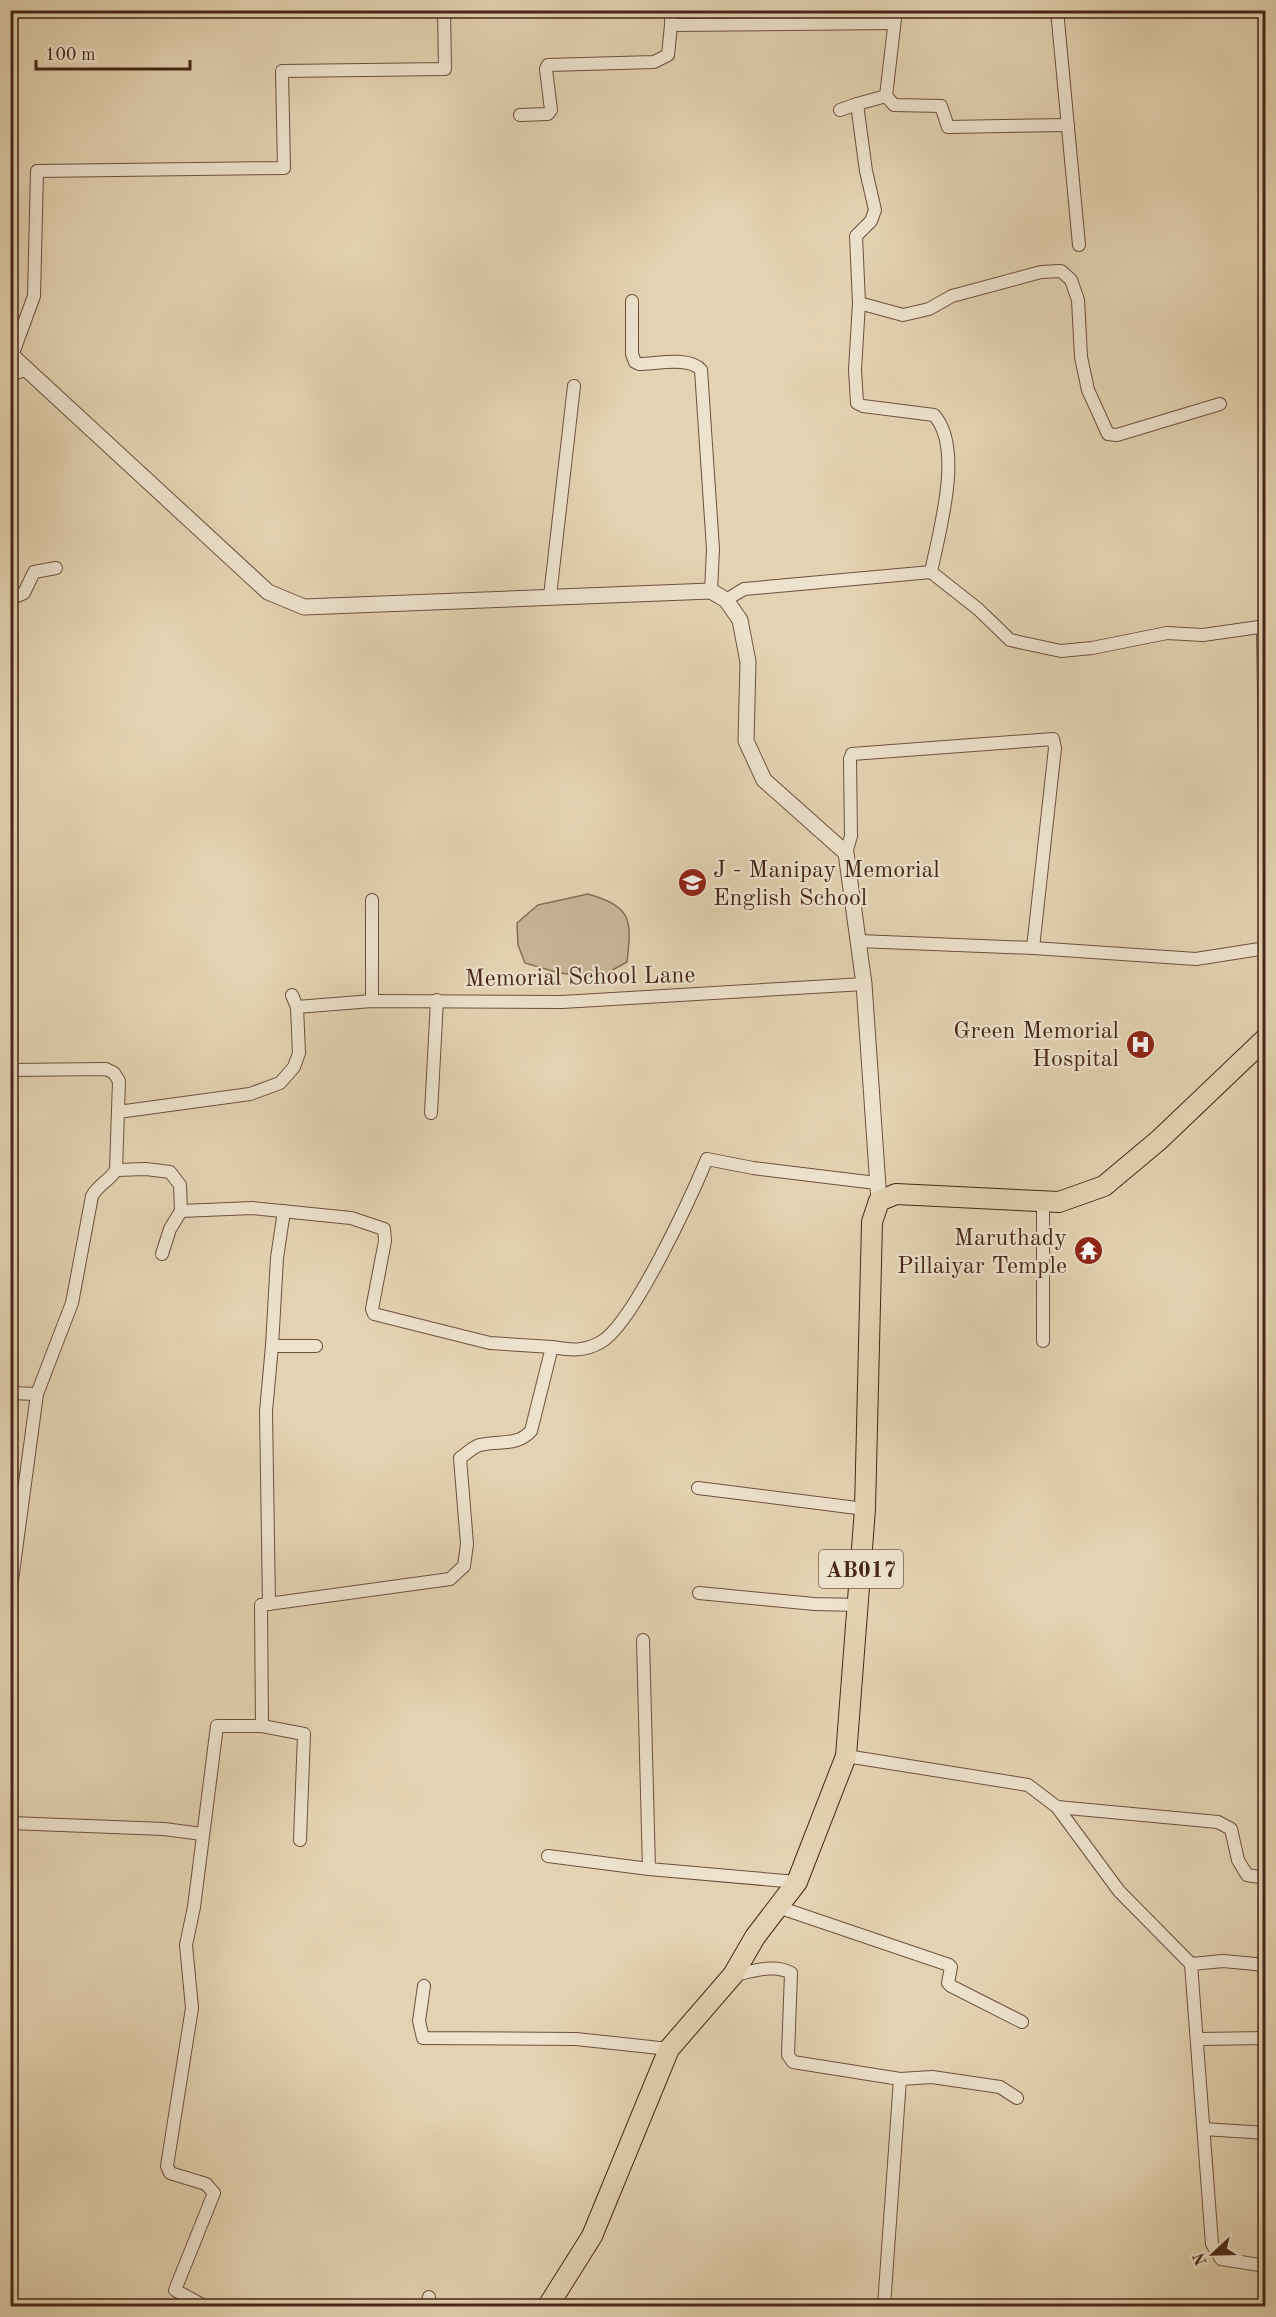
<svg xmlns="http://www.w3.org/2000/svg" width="1276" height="2317" font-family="'Old Standard TT',serif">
<rect width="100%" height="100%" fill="#e4d3b2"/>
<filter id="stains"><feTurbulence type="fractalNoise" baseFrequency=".00333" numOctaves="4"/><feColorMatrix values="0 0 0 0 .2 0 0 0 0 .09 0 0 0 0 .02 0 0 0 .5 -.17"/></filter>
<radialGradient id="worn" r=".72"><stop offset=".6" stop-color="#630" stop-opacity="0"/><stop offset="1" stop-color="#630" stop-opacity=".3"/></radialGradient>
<path fill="#c9b598" stroke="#886d58" stroke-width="1.5" d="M588,894C632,907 632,919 627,962L600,977L559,973L525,963L518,945L517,923L538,905Z"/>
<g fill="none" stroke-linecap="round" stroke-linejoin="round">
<defs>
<g id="minor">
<polyline points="671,10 671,25 894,23"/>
<polyline points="1057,10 1079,245"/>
<polyline points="886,96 894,105 941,106 948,127 1068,125"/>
<polyline points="840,110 857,104"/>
<polyline points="520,115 548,114 551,110 546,69 548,65 654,62 668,55 671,25"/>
<path d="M632,301V354L635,362L639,364C656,364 690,356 701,370L713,549L711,591"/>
<polyline points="859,303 903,315 929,309 952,296 1041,272 1061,271 1071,280 1078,300 1081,357 1088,390 1108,434 1117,435 1220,404"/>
<polyline points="12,356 34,296 37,171 284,168 282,71 445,69 444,10"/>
<polyline points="10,375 28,369"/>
<polyline points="931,572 978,609 1010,640 1061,651 1092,648 1167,633 1203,635 1266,626"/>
<polyline points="550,596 574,386"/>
<polyline points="10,599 24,593 34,572 56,568"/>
<path d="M726,600L744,589L931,572C939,532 964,448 934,415L863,406L857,403L855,370L859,303L856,236L871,221L875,210L866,171L857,104L886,96L896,10"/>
<polyline points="1263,626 1265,764"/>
<polyline points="846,853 851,836 850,759 852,754 1053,739 1055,748 1033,948"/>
<polyline points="859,941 1033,948 1196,959 1266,948"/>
<polyline points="372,1001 372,900"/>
<polyline points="297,1007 372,1001 562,1002 864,984"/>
<path d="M10,1070L106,1069L114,1073L119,1081L116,1170C109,1181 98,1185 92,1196L72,1303L37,1394L10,1595"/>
<polyline points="118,1112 250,1094 280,1083 294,1067 299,1053 297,1007 292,995"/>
<polyline points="431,1113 437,1000"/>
<polyline points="116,1170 146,1169 170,1172 180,1185 181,1211 252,1208 351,1218 384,1229 385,1241 372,1309 374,1314 490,1343 552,1347"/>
<polyline points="162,1254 170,1229 181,1211"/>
<polyline points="1043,1341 1043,1203"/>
<polyline points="272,1346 277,1258 284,1211"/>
<polyline points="10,1393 37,1394"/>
<polyline points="698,1488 865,1509"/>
<polyline points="699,1593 814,1604 859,1605"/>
<polyline points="269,1604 266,1411 272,1346 316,1346"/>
<polyline points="643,1640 649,1869 797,1882"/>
<path d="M262,1726L261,1605L450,1579L464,1566L467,1544L460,1458C466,1454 474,1446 480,1445C499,1440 516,1447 531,1431L552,1347C570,1350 584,1352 601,1342C633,1324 691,1197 707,1159L753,1168L876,1183"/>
<polyline points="846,1756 1028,1785 1057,1807 1119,1891 1191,1964 1212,2244 1221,2259 1266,2266"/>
<polyline points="1057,1807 1218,1822 1231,1829 1238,1860 1247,1875 1266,1878"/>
<polyline points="10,1823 164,1829 202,1834"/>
<polyline points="548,1856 649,1869"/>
<polyline points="778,1907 949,1965 951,1967 948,1983 951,1986 1022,2022"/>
<polyline points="1191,1964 1223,1961 1266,1965"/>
<path d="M733,1975C752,1972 774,1963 791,1973L788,2055L793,2062L900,2079L932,2077L1000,2087L1017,2098"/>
<polyline points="424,1986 419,2021 423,2038 576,2039 669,2049"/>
<polyline points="1198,2039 1266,2038"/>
<polyline points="1204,2129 1266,2133"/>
<polyline points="204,2306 175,2290 214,2193 206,2184 170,2173 167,2166 192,2008 186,1945 194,1907 217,1726 262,1726 304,1734 300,1840"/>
<polyline points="427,2306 429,2297"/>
<polyline points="884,2306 900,2079"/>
</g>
<polyline id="tertiary" points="10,354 268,592 304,607 711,591 726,600 740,620 748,662 746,741 764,780 846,853 864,984 879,1201"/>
<polyline id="primary" points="548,2306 592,2236 669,2049 733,1975 755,1937 797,1882 846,1756 865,1509 872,1222 879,1201 896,1194 1059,1202 1104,1186 1159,1140 1266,1038"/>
</defs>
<use href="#minor" stroke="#6e503e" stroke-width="14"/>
<use href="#tertiary" stroke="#6e503e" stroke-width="17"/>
<use href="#primary" stroke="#472518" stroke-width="22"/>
<use href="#minor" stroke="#ede2cd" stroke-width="12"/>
<use href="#tertiary" stroke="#ede2cd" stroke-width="15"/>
<use href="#primary" stroke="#e4d3b2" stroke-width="20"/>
</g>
<defs>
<symbol id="school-disc" viewBox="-11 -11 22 22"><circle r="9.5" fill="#8f2418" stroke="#ede2cd"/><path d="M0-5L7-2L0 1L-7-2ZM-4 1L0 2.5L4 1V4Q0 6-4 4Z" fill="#fff"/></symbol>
<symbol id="hospital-disc" viewBox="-11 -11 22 22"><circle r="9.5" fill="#8f2418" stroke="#ede2cd"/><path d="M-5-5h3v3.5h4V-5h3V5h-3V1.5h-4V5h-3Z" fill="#fff"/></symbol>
<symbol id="temple-disc" viewBox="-11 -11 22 22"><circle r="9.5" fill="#8f2418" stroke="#ede2cd"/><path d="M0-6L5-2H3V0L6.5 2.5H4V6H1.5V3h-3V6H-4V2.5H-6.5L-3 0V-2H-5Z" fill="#fff"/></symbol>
</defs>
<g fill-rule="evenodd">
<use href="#school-disc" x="676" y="866" width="33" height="33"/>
<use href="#hospital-disc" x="1124" y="1028" width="33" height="33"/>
<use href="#temple-disc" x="1072" y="1234" width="33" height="33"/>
</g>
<g text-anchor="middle" stroke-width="4.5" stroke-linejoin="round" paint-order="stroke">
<rect fill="#ede2cd" stroke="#795e4e" stroke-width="1.5" x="819" y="1550" width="84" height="38" rx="4.5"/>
<g font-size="22" font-weight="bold" fill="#472518">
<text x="861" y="1577">AB017</text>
</g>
<g font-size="24" fill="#472518" stroke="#ede2cd" text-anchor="end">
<text x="713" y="877" text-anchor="start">J - Manipay Memorial<tspan x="713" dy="28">English School</tspan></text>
<text x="1119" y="1038">Green Memorial<tspan x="1119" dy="28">Hospital</tspan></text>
<text x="1067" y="1245">Maruthady<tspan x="1067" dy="28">Pillaiyar Temple</tspan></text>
</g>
<g font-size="24" fill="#472518" stroke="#ede2cd">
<text transform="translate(580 976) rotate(-1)" y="8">Memorial School Lane</text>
</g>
</g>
<rect width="1276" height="2317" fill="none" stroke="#e4d3b2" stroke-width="36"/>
<rect x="12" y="12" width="1252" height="2293" fill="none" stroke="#472518" stroke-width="3"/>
<rect x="18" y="18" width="1240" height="2281" fill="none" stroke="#472518" stroke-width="1.5"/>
<g transform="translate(1213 2254) rotate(248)" stroke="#ede2cd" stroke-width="4.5" paint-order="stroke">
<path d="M0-4.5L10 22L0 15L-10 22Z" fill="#472518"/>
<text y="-9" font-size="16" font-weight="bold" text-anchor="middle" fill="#472518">N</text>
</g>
<path d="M36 60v9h154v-9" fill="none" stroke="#472518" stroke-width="3"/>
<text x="45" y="60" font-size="18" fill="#472518" stroke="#ede2cd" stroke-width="4.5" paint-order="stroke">100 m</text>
<rect width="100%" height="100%" filter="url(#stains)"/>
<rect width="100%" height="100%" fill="url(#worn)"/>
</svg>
